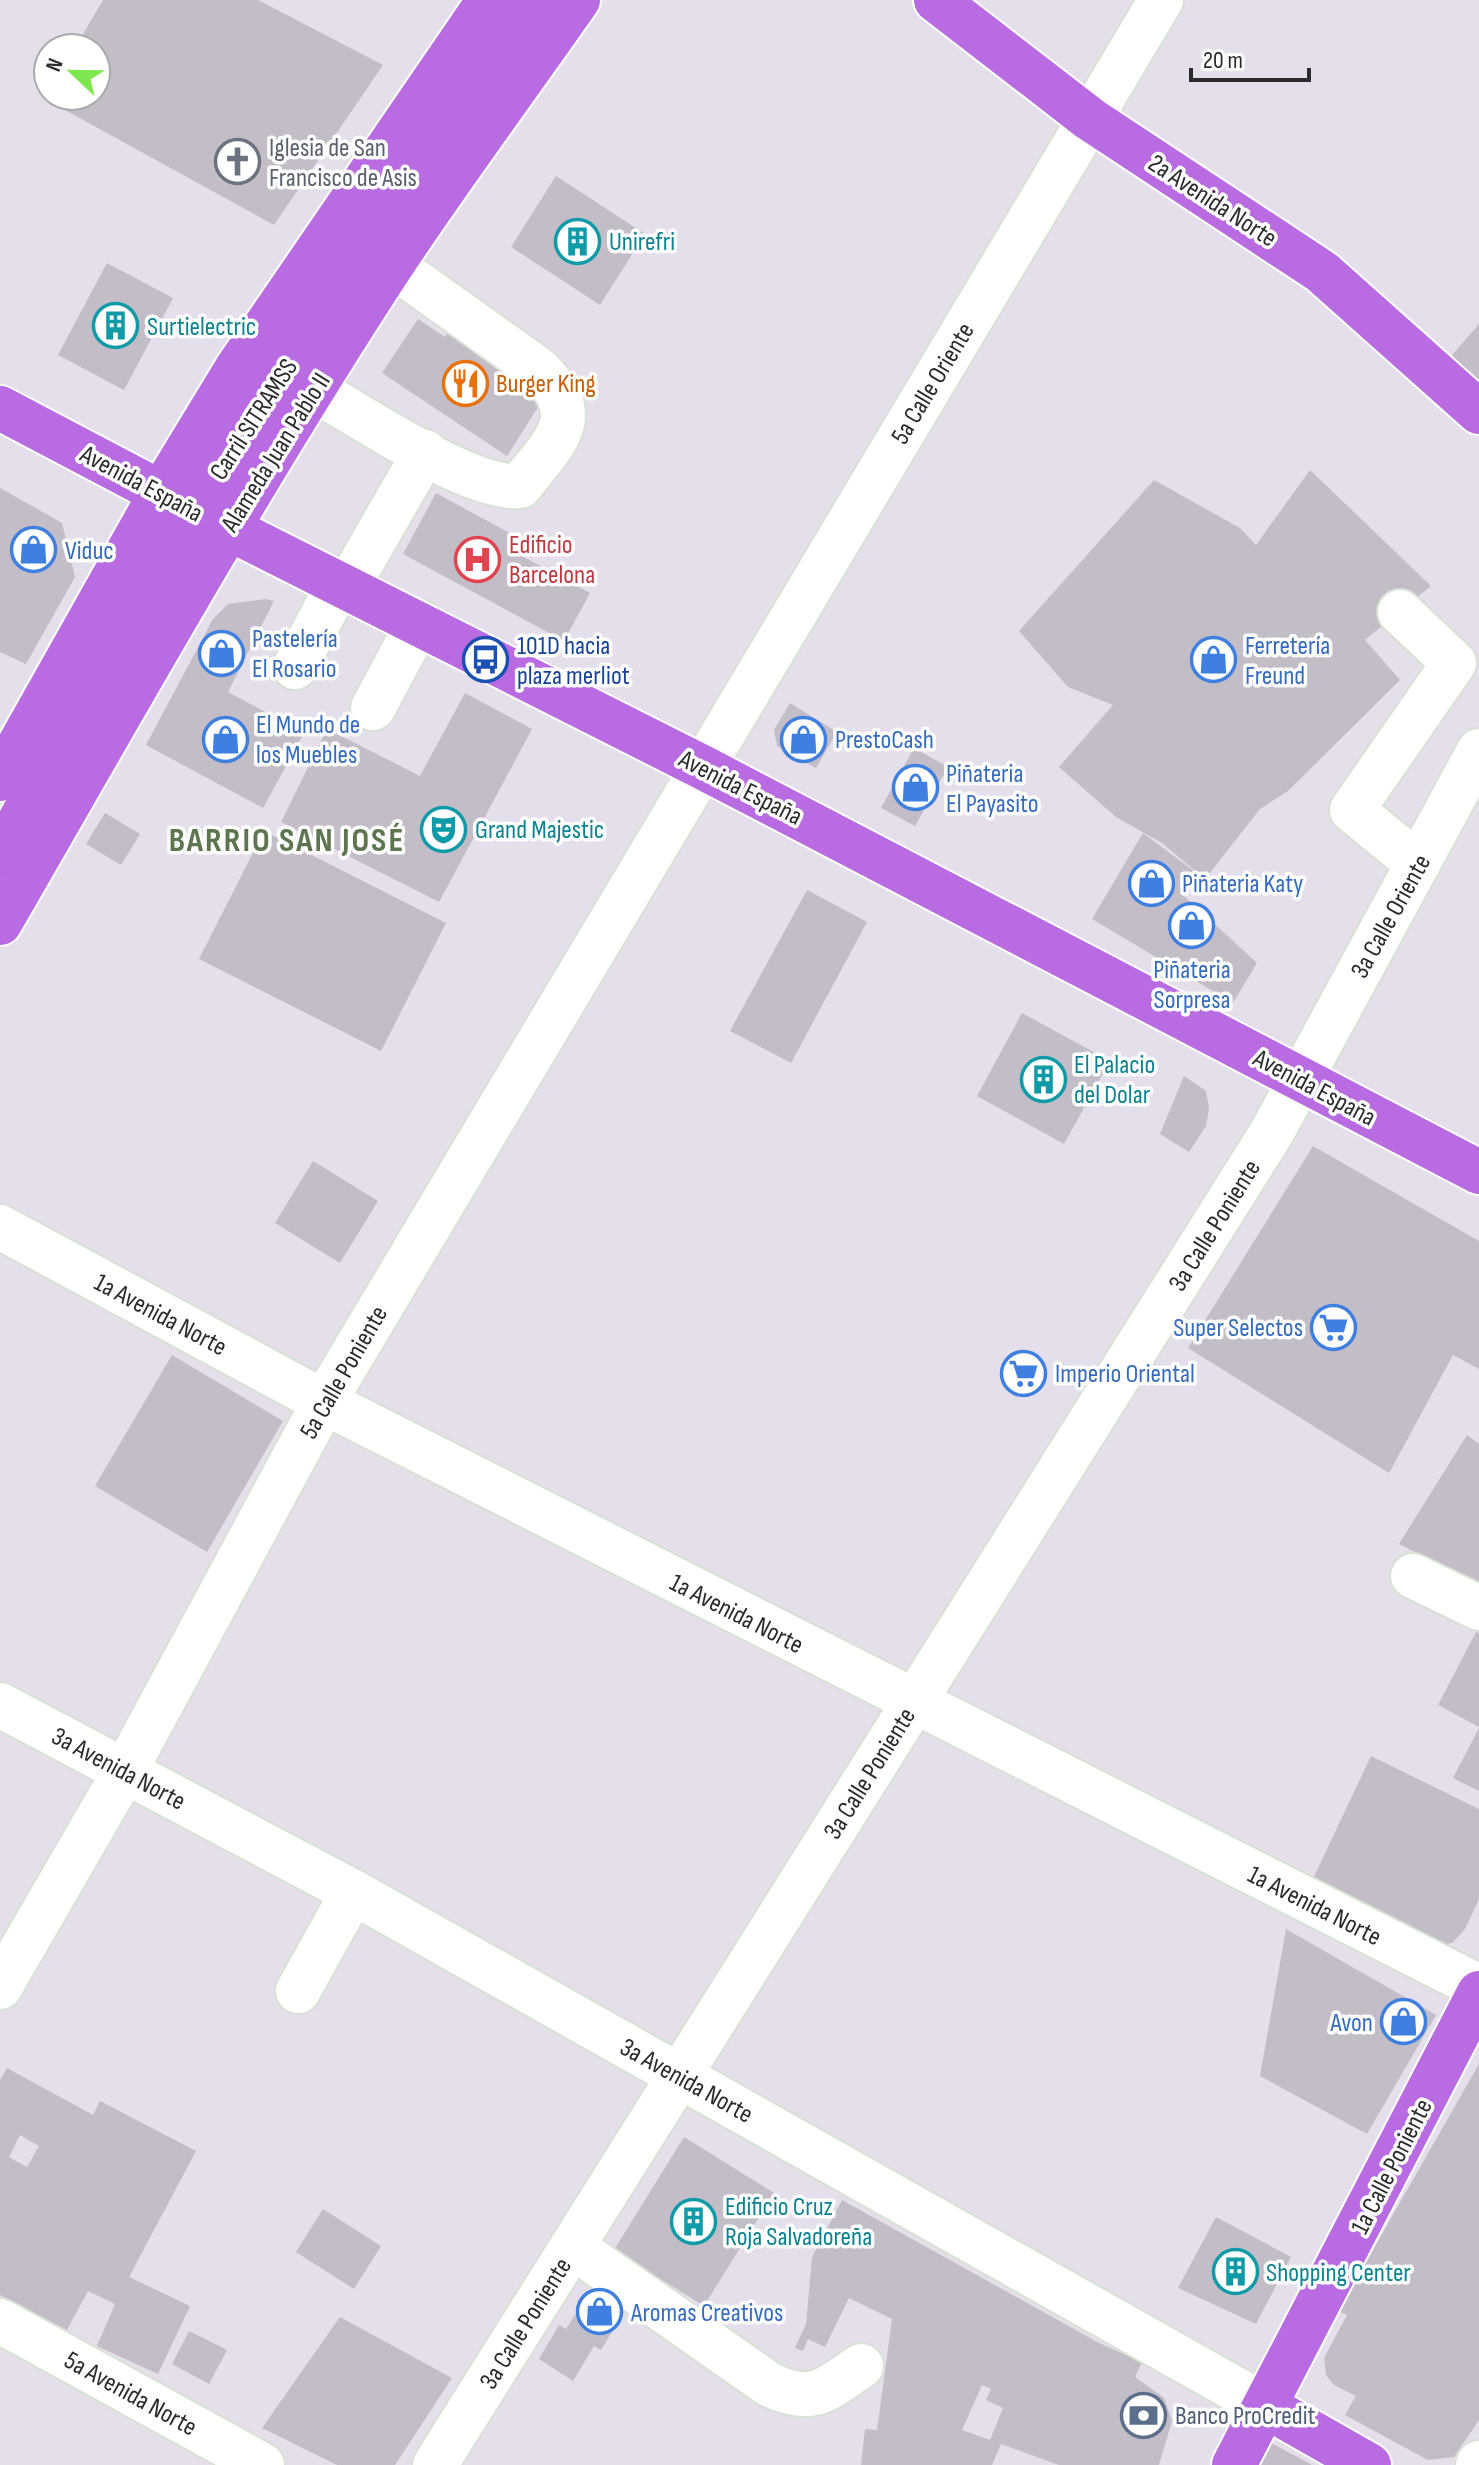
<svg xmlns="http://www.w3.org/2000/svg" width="1479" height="2465" font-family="'Sofia Sans Condensed',sans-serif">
<rect width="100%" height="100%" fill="#e4dfeb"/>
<g fill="#c2bdc7" fill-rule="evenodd">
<polygon points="103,0 258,0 383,65 274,225 45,99 47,96 96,96 96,48 75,48"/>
<polygon points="556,176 645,234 600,305 511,247"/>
<polygon points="107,263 173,298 124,390 58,355"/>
<polygon points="418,319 445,337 450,329 547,393 507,456 382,373"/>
<polygon points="1479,324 1479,389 1447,361"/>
<polygon points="1310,470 1431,586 1365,640 1400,680 1288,791 1260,809 1205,879 1162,843 1116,817 1059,767 1113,705 1068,687 1019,631 1154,480 1240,528 1256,545"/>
<polygon points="0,488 62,523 75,577 26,664 0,652"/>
<polygon points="436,493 517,537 511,550 590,593 564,641 403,554"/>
<polygon points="266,599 274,601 228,692 304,733 263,808 146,745 213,619 228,604"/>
<polygon points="465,693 532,729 439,902 281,822 327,729 420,776"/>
<polygon points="790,703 837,732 816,768 777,746 774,730"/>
<polygon points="914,748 948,767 915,826 881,808"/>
<polygon points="105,813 140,834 121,865 86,844"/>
<polygon points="264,831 446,923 381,1051 199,959"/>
<polygon points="1143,833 1194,871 1183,895 1257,963 1233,1003 1092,919"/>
<polygon points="807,890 867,922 791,1063 730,1031"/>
<polygon points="1022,1013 1110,1061 1064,1144 977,1096"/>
<polygon points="1184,1076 1206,1091 1209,1108 1206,1126 1189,1152 1160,1134"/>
<polygon points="1313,1146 1479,1241 1479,1369 1453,1355 1389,1473 1188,1348"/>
<polygon points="313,1161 378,1201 340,1263 275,1223"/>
<polygon points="172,1355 283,1421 207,1552 95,1486"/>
<polygon points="1467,1435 1479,1444 1479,1585 1399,1544"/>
<polygon points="1476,1632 1479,1633 1479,1727 1438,1705"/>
<polygon points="1479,1728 1479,1791 1453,1778"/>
<polygon points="1371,1756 1479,1809 1479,1899 1465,1929 1452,1943 1438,1945 1311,1883"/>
<polygon points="1286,1929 1436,2015 1367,2134 1260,2076"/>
<polygon points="1479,2064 1479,2420 1454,2457 1428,2460 1345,2415 1356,2396 1334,2385 1326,2375 1324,2358 1347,2315 1338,2311"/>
<path d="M7,2068L93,2115L100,2101L196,2151L129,2277L190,2306L158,2374L97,2346L115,2304L88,2291L67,2330L0,2295V2080ZM20,2135L39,2146L27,2167L9,2157Z"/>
<polygon points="684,2137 774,2193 704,2306 614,2250"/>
<path d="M842,2200L1099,2343L1142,2362L1135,2377L1164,2398L1172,2421L1159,2465H1059L1001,2444L992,2465H861L865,2429L877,2430L892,2319L849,2298L825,2347L808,2339L803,2351L795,2348L806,2324L812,2257ZM982,2385L991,2389L986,2400L1003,2408L990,2440L962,2430Z"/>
<polygon points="323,2209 381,2246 354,2289 296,2252"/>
<polygon points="1216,2217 1291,2257 1256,2324 1178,2288"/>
<polygon points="600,2276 634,2296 601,2350 594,2346 573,2381 539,2359 559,2325 566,2329"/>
<polygon points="340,2317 452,2378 395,2465 337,2465 262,2428"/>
<polygon points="189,2331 227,2350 209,2384 172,2364"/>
<polygon points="1268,2444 1273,2444 1312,2465 1245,2465"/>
</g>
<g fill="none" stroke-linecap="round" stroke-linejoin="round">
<defs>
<g id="minor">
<path d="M313,389C359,415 471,491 520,486C554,442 587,418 539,370L392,265"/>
<polyline points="348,586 425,452"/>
<polyline points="1400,612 1454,663 1352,810 1418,864"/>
<polyline points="295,667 340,582"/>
<polyline points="373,708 419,622"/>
<polyline points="0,1227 324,1402 1479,1987"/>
<polyline points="1413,1576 1479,1608"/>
<polyline points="0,1705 353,1892 1267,2407"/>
<polyline points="0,1987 125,1771 324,1402 1161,0"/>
<polyline points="298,1991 353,1892"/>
<path d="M573,2247L770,2385C814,2405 825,2390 861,2366"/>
<polyline points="0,2321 262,2465"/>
<polyline points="435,2465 1272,1132 1479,751"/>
<polyline points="1478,2465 1479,2463"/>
</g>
<g id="major">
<polyline points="936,0 1090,119 1322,272 1479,412"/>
<polyline points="0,408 228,528 702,767 1479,1172"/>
<polyline points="0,779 161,493 237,368 489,0"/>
<polyline points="0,856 194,510 363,249 537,0"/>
<path d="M0,923C127,703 251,481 390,268C450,177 516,89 578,0"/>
<polyline points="1267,2407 1369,2465"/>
<polyline points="1234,2465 1479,1993"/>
</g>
</defs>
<use href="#minor" stroke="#d8e2d4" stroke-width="48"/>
<use href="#major" stroke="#fff" stroke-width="48"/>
<use href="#minor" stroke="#fff" stroke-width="44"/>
<use href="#major" stroke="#b96ce2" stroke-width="44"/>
</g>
<defs>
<symbol id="church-ring" viewBox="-11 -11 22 22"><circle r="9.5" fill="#fff" stroke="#6b7280" stroke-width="1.5"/><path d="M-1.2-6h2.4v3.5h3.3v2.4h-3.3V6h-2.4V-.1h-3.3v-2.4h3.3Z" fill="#6b7280"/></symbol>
<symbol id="building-ring" viewBox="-11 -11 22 22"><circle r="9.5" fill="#fff" stroke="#0f9aa8" stroke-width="1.5"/><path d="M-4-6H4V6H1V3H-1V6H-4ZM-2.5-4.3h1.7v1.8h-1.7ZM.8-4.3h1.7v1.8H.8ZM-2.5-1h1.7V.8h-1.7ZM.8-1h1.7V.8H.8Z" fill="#0f9aa8"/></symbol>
<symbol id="restaurant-ring" viewBox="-11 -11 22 22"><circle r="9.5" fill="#fff" stroke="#e8710a" stroke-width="1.5"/><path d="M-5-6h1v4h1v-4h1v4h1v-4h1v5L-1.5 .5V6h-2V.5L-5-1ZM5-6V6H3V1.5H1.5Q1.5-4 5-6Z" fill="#e8710a"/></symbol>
<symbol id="shop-ring" viewBox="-11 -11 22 22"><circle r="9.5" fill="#fff" stroke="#3f7fe0" stroke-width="1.5"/><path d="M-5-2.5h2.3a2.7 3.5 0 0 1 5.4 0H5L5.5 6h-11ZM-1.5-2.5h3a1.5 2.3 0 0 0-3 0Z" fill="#3f7fe0"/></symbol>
<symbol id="hospital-ring" viewBox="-11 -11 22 22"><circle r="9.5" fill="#fff" stroke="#e0444e" stroke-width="1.5"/><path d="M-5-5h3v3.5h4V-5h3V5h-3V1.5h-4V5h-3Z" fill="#e0444e"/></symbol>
<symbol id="bus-ring" viewBox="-11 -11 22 22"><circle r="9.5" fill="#fff" stroke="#1a4fb4" stroke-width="1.5"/><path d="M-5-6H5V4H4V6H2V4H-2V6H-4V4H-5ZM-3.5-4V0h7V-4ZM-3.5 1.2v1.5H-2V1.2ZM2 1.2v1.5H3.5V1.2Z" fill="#1a4fb4"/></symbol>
<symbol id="theatre-ring" viewBox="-11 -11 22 22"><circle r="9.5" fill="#fff" stroke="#0f9aa8" stroke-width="1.5"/><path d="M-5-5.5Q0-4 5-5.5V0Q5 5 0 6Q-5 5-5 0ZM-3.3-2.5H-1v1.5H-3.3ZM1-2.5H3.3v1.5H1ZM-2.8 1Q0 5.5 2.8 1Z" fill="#0f9aa8"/></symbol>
<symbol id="supermarket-ring" viewBox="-11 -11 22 22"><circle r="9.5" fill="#fff" stroke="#3f7fe0" stroke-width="1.5"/><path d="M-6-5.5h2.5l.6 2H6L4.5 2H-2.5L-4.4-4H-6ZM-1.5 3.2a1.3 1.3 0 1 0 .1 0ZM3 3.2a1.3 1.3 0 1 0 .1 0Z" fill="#3f7fe0"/></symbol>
<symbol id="bank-ring" viewBox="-11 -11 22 22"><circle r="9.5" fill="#fff" stroke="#5c6f8a" stroke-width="1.5"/><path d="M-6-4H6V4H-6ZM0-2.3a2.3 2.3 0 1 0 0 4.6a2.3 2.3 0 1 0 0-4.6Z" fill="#5c6f8a"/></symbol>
</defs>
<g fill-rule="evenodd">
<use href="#church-ring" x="212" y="136" width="51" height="51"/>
<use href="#building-ring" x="552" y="216" width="51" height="51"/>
<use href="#building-ring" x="90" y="300" width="51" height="51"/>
<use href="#restaurant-ring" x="440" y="358" width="51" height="51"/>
<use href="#shop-ring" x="8" y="524" width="51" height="51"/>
<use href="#hospital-ring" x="452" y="534" width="51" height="51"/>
<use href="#shop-ring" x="196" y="628" width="51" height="51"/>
<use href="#bus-ring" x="460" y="634" width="51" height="51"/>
<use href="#shop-ring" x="1188" y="634" width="51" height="51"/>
<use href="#shop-ring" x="200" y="714" width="51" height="51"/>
<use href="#shop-ring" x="778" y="714" width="51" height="51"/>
<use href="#shop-ring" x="890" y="762" width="51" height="51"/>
<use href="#theatre-ring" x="418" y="804" width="51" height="51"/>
<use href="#shop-ring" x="1126" y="858" width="51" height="51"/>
<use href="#shop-ring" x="1166" y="900" width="51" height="51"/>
<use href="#building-ring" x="1018" y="1054" width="51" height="51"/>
<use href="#supermarket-ring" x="1308" y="1302" width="51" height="51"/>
<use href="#supermarket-ring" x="998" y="1348" width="51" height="51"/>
<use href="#shop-ring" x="1378" y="1996" width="51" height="51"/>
<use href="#building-ring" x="668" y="2196" width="51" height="51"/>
<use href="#building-ring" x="1210" y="2246" width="51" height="51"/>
<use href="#shop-ring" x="574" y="2286" width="51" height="51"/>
<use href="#bank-ring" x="1118" y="2390" width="51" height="51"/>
</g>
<g text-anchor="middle" stroke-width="7" stroke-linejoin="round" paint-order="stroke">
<g font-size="26" fill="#5b616d" stroke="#fff" text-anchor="start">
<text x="269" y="156">Iglesia de San<tspan x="269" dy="30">Francisco de Asis</tspan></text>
</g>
<g font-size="26" fill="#2b2b2b" stroke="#fff">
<text transform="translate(1213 200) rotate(33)" y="9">2a Avenida Norte</text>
<text transform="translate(932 383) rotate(-59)" y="9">5a Calle Oriente</text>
<text transform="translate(253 419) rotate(-57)" y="9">Carril SITRAMSS</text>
<text transform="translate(275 452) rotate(-58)" y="9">Alameda Juan Pablo II</text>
<text transform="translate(142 483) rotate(28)" y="9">Avenida España</text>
<text transform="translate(741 787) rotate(27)" y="9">Avenida España</text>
<text transform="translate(1390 916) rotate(-61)" y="9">3a Calle Oriente</text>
<text transform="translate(1315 1087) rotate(28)" y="9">Avenida España</text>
<text transform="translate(1214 1225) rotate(-58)" y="9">3a Calle Poniente</text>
<text transform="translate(161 1314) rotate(28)" y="9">1a Avenida Norte</text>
<text transform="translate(343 1372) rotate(-60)" y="9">5a Calle Poniente</text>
<text transform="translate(737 1613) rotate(27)" y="9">1a Avenida Norte</text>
<text transform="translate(119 1768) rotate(28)" y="9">3a Avenida Norte</text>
<text transform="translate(869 1773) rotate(-58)" y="9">3a Calle Poniente</text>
<text transform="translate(1315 1905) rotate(27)" y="9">1a Avenida Norte</text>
<text transform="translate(687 2080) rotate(29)" y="9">3a Avenida Norte</text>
<text transform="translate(1391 2166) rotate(-63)" y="9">1a Calle Poniente</text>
<text transform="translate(525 2323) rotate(-58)" y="9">3a Calle Poniente</text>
<text transform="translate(131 2393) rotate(29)" y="9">5a Avenida Norte</text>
</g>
<g font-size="26" fill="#0d838f" stroke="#fff" text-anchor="start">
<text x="609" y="250">Unirefri</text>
<text x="147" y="335">Surtielectric</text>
<text x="475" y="838">Grand Majestic</text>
<text x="1074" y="1073">El Palacio<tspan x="1074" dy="30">del Dolar</tspan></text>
<text x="725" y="2215">Edificio Cruz<tspan x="725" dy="30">Roja Salvadoreña</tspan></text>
<text x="1266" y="2281">Shopping Center</text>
</g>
<g font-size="26" fill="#c56008" stroke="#fff" text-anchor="start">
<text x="496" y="392">Burger King</text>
</g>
<g font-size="26" fill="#be3a42" stroke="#fff" text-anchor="start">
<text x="509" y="553">Edificio<tspan x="509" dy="30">Barcelona</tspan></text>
</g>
<g font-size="26" fill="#366cbe" stroke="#fff" text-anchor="start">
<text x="65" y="559">Viduc</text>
<text x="252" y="647">Pastelería<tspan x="252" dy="30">El Rosario</tspan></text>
<text x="1245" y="654">Ferretería<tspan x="1245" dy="30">Freund</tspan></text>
<text x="256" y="733">El Mundo de<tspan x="256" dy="30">los Muebles</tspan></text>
<text x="835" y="748">PrestoCash</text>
<text x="946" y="782">Piñateria<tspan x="946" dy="30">El Payasito</tspan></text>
<text x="1182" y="892">Piñateria Katy</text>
<text x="1192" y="978" text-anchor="middle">Piñateria<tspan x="1192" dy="30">Sorpresa</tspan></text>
<text x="1303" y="1336" text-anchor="end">Super Selectos</text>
<text x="1055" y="1382">Imperio Oriental</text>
<text x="1373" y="2031" text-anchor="end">Avon</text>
<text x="631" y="2321">Aromas Creativos</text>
</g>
<g font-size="26" fill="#164399" stroke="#fff" text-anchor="start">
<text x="517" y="654">101D hacia<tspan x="517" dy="30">plaza merliot</tspan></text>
</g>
<g font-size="26" fill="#4e5e75" stroke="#fff" text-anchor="start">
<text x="1175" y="2424">Banco ProCredit</text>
</g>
<g font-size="34" font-weight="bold" letter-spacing="2" fill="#5c7750" stroke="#fff">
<text x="287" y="851">BARRIO SAN JOSÉ</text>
</g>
</g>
<g transform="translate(72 72) rotate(292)"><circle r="38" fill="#ffffff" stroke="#aaaaaa" stroke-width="2"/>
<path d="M0-6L14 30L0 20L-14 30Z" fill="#7ee74f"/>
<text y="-12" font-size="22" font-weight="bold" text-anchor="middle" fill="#2b2b2b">N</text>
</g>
<path d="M1191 68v12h118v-12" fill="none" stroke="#2b2b2b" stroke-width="4"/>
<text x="1203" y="68" font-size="24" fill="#2b2b2b" stroke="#ffffff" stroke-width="6" paint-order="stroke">20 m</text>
</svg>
